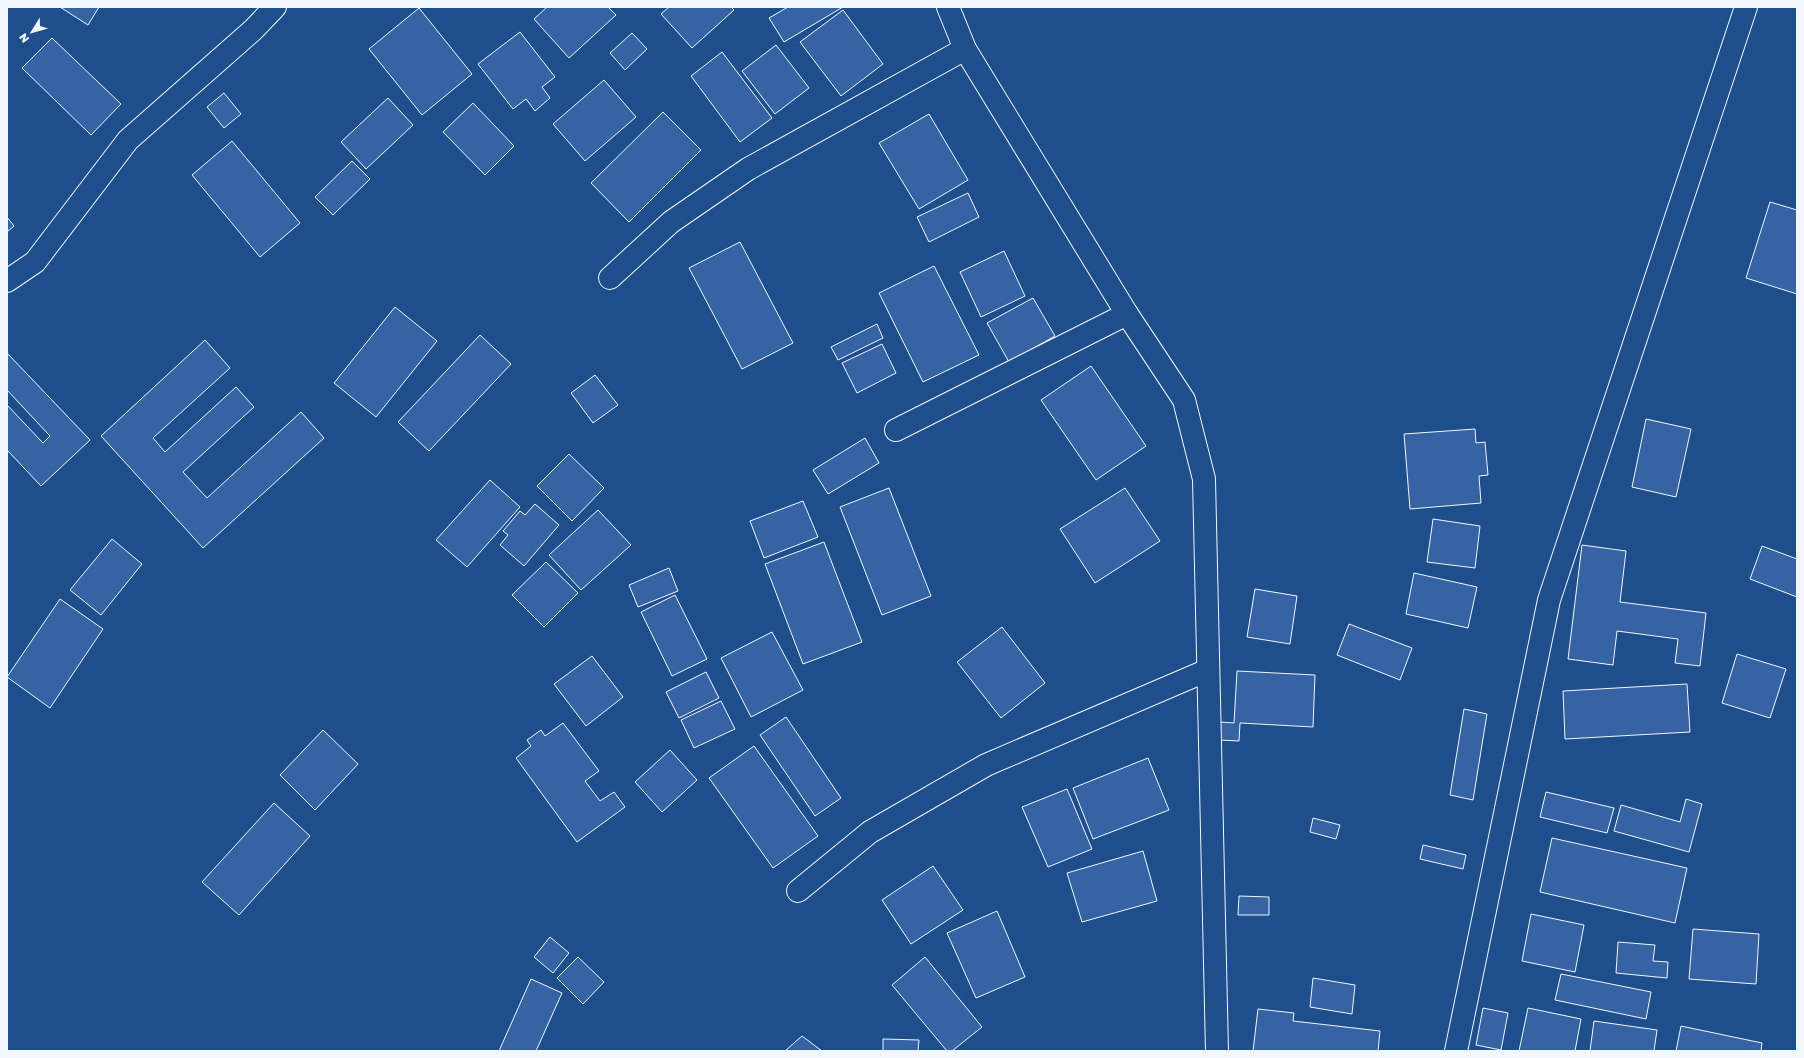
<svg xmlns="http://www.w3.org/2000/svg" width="1804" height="1058" font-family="'Golos Text',sans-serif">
<rect width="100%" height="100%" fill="#1f4e8c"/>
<g fill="#3563a3" stroke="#f2f6ff">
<polygon points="60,7 99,7 88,25"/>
<polygon points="547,7 608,7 616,15 569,58 534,19"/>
<polygon points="669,7 731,7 734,10 692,48 661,14"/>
<polygon points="788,7 843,7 784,42 769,18"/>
<polygon points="419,8 472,74 422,115 369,49"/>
<polygon points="843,10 883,64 841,96 800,42"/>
<polygon points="520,32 555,77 542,87 550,98 535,111 526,99 513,109 478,64"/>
<polygon points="632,33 647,49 625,70 610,53"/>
<polygon points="52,38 121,104 91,135 22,68"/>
<polygon points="776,45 809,88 775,114 742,71"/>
<polygon points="722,52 772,118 740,142 691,76"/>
<polygon points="604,80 636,117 585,161 553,124"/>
<polygon points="224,93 241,114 224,128 207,107"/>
<polygon points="388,98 413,125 366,169 341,142"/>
<polygon points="473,103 514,146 485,175 443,132"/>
<polygon points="663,112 701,150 629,222 591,183"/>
<polygon points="929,114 968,180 919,209 879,143"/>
<polygon points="232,141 300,223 260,257 192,175"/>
<polygon points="352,161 370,179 333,215 315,197"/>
<polygon points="968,193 979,217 929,242 917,217"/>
<polygon points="1770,202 1797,210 1797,294 1746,278"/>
<polygon points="7,217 14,226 7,232"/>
<polygon points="740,242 793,343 742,369 689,268"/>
<polygon points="1004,251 1025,296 981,317 960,272"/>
<polygon points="934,266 979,355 923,382 879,293"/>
<polygon points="1033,298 1055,336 1009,362 987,323"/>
<polygon points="395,307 437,341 376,417 334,383"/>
<polygon points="877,324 883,338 838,360 831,347"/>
<polygon points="480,335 511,364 429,451 398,422"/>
<polygon points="205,340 230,368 153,438 165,452 236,387 254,407 183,472 207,498 301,412 324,438 203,548 101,436"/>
<polygon points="882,344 896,373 857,393 842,363"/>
<polygon points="7,353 90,440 41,486 7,450 7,405 43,443 50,436 7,390"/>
<polygon points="1091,366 1146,446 1096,480 1041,400"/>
<polygon points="595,375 618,405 593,423 571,393"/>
<polygon points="1646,419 1691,429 1676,497 1632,487"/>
<polygon points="1475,429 1476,443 1485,442 1488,475 1479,476 1481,503 1410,509 1404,434"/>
<polygon points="865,438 879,463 828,494 813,470"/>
<polygon points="569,454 604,488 572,521 537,486"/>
<polygon points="490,480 520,507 467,567 436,540"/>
<polygon points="889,488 931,596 882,615 840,507"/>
<polygon points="1125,488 1160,541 1095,583 1060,529"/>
<polygon points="803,501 818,537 764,558 750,521"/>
<polygon points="535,504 559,525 524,566 500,545 508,535 503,531 520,511 525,515"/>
<polygon points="598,510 631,545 581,590 549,555"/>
<polygon points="1433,519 1480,526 1475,568 1427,562"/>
<polygon points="112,539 142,564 101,615 70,590"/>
<polygon points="824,542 862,642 803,664 765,564"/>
<polygon points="1582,545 1626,551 1620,602 1706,613 1700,666 1675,663 1678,639 1617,631 1613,665 1568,659"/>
<polygon points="1762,546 1797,559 1797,597 1750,579"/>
<polygon points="546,562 578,593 544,627 512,595"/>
<polygon points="669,568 678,591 638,607 629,585"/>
<polygon points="1414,573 1477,587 1468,628 1406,614"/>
<polygon points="1255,589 1297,596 1290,644 1247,637"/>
<polygon points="675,595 707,659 672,676 641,612"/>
<polygon points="60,599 103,629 50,708 7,677"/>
<polygon points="1349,624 1412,648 1400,680 1337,655"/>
<polygon points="1002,627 1045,683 1001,718 957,662"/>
<polygon points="772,632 803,690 751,717 721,658"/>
<polygon points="1737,654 1786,669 1770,718 1722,703"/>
<polygon points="592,656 623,697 586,726 554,684"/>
<polygon points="1237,671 1315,675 1313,727 1240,723 1239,741 1219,740 1220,722 1234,723"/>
<polygon points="706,672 719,698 679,718 666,692"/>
<polygon points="1687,684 1690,732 1565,739 1563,691"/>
<polygon points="721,701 735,729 694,748 681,720"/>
<polygon points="1464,709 1487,714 1473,800 1450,795"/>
<polygon points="786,717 841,798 815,816 760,735"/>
<polygon points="563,723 599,771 585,781 600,801 614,792 625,807 577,842 516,758 531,746 527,740 541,730 545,736"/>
<polygon points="323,730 358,764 315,810 280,775"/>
<polygon points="754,746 818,836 773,868 709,778"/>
<polygon points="670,750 697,780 662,812 635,782"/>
<polygon points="1148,758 1169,810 1093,839 1073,788"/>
<polygon points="1067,789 1092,849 1048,867 1022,807"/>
<polygon points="1546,792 1614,808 1607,833 1540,817"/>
<polygon points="1686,799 1702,804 1689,852 1614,831 1621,805 1680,822"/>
<polygon points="274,803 310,836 239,915 202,882"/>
<polygon points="1313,818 1340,825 1336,839 1310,832"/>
<polygon points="1552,838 1687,868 1675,923 1540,892"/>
<polygon points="1423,845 1466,855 1463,869 1420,859"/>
<polygon points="1143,851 1157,901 1082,922 1067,873"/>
<polygon points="933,866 963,910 911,944 882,900"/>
<polygon points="1239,896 1269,897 1269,915 1238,915"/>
<polygon points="997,911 1025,977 976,998 947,933"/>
<polygon points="1531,914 1584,925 1575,972 1522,961"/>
<polygon points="1693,929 1759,934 1756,984 1689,979"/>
<polygon points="550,937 569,953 553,973 534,957"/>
<polygon points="1618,942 1655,945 1653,961 1668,962 1667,978 1616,973"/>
<polygon points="578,957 604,982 583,1004 557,978"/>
<polygon points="925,957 982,1027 952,1051 947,1051 892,985"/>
<polygon points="1561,974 1651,992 1646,1019 1555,1000"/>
<polygon points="1313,978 1355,985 1352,1014 1310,1007"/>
<polygon points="531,979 562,993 536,1051 499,1051"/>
<polygon points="1483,1008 1508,1013 1501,1050 1476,1045"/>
<polygon points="1528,1008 1581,1019 1575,1051 1519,1051"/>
<polygon points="1258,1009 1294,1013 1293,1021 1380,1031 1378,1051 1253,1051"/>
<polygon points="1594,1021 1657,1030 1654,1051 1590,1051"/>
<polygon points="1681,1026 1762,1043 1761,1051 1676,1051"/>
<polygon points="802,1036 822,1051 785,1051"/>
<polygon points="883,1039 919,1040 918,1051 883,1051"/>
</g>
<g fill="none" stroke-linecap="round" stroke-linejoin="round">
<defs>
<g id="street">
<polyline points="948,7 965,49 1127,314 1184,400 1204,479 1217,1051"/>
<polyline points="610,278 671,222 748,169 965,49"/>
<polyline points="7,281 35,262 128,140 253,30 275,7"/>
<polyline points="896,430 1127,314"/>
<polyline points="798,891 870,832 986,765 1208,670"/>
<polyline points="1456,1051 1549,600 1746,7"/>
</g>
</defs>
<use href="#street" stroke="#f2f6ff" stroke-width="24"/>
<use href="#street" stroke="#1f4e8c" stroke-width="22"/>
</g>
<rect width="1804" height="1058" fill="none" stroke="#f2f6ff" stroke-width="16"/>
<g transform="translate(32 32) rotate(233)" stroke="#1f4e8c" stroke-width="3" paint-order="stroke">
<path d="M0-3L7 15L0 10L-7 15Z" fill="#f2f6ff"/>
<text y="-6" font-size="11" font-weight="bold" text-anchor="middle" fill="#f2f6ff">N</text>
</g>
</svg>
